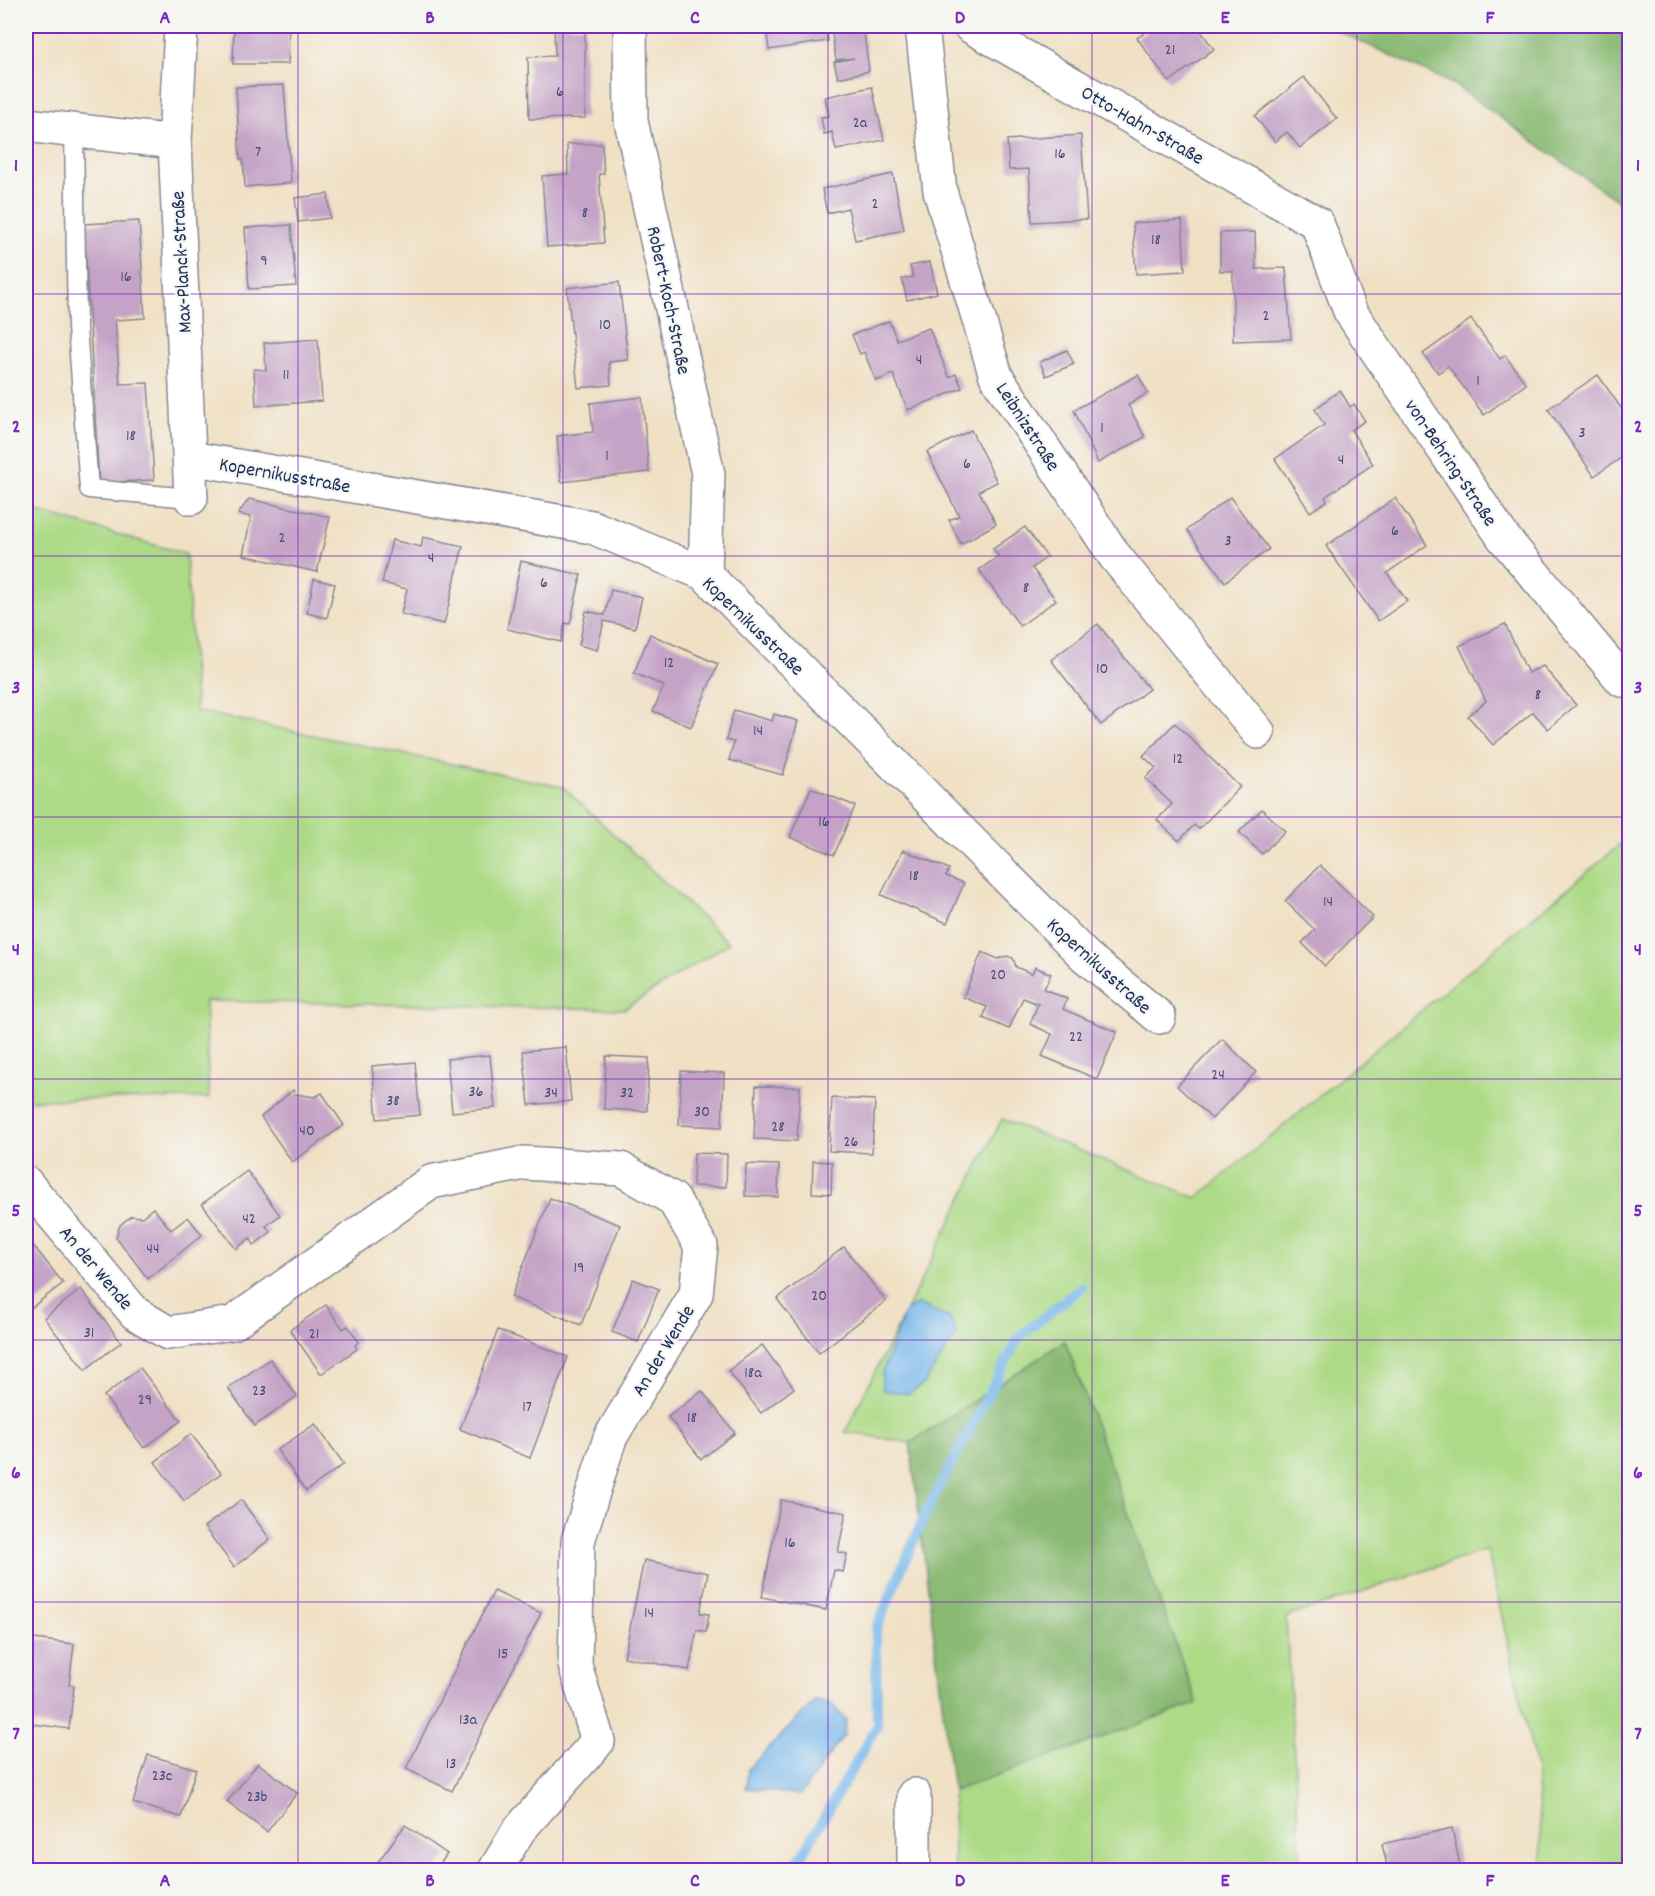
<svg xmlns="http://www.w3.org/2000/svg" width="1655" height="1896" font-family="Dekko,sans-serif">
<rect width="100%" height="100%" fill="#f6f6f2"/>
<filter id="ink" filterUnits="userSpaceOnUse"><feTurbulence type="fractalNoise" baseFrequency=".0167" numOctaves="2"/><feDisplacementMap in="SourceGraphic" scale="12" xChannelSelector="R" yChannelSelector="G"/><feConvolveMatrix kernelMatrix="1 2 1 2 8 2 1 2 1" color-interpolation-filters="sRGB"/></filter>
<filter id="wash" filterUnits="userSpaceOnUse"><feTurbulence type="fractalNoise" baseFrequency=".008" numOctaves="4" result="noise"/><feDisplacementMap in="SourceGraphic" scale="24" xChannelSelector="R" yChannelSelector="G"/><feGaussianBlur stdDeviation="1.35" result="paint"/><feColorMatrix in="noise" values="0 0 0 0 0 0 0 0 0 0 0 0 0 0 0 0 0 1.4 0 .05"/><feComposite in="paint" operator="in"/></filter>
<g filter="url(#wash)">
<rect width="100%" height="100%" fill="#f0e0c4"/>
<g fill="#adda86" stroke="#648472" stroke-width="1.5">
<polygon points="26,508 186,554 196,711 563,787 729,943 624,1009 205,1001 209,1098 27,1100"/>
<polygon points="1629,837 1629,1870 1543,1870 1536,1768 1487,1550 1286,1617 1301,1870 954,1870 953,1791 1197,1703 1065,1341 910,1443 845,1432 1002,1119 1197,1198"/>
</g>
<g fill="#8aba73" stroke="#527468" stroke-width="1.5">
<polygon points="1327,26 1629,26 1629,209 1453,84"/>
<polygon points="1065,1341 1197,1703 953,1791 910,1443"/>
</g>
<g fill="#79b8ec" stroke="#4a74a5" stroke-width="1.5">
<polygon points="919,1304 950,1318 957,1334 923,1385 908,1394 882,1390 882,1372 906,1310"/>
<polygon points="815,1701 830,1703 846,1720 844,1735 800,1795 746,1788 748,1769"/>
</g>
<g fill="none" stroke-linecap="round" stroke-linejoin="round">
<polyline stroke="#79b8ec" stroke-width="10" points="788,1870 802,1856 877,1726 876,1629 927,1510 1019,1337 1082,1287"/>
</g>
<g id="blocks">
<g fill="#c4a3c6">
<polygon points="234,26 289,26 288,64 233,64"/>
<polygon points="554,26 585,26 585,118 529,119 528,57 555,56"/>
<polygon points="757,26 825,26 828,41 769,50 766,27 757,29"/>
<polygon points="841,26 863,26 869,71 838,78 834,62 854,58 836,60 831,27"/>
<polygon points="1155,26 1197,26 1214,49 1169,82 1137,38"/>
<polygon points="1304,77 1337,119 1300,148 1287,132 1275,142 1255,116"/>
<polygon points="284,85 291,183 245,187 243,159 240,159 236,87"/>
<polygon points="872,87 884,140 836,150 832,132 824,134 821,117 829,116 825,97"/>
<polygon points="1081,135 1087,219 1032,222 1029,169 1009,170 1007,140"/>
<polygon points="567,144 602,144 604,174 599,174 604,243 547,247 542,176 568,174"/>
<polygon points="893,174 904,230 855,240 848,208 827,213 822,189"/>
<polygon points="328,194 330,218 298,222 295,198"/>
<polygon points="1182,220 1185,271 1136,274 1133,223"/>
<polygon points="139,221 145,318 115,320 120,384 148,383 154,480 99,483 84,224"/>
<polygon points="291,225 296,286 249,289 245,228"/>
<polygon points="1255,232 1256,269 1286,268 1291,339 1233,341 1233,271 1220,271 1220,233"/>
<polygon points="930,262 937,293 907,300 902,279 913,277 910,266"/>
<polygon points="619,282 628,360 609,362 611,385 578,388 567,288"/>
<polygon points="1471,319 1500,359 1505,355 1526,384 1484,415 1448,366 1438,373 1423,354"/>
<polygon points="889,321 897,340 929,328 949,377 956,374 962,388 908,410 893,374 876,381 864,352 860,354 852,335"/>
<polygon points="318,339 322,401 256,406 254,369 266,370 264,343"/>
<polygon points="1067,350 1074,364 1046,376 1040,362"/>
<polygon points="1138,375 1148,393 1128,405 1145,437 1098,463 1074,410"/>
<polygon points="1598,375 1628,418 1630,417 1630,452 1594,476 1548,409"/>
<polygon points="1340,390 1350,407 1354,404 1365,421 1351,430 1373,464 1325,497 1327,501 1310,512 1275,459 1324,425 1315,409"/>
<polygon points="642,397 649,472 561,482 557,436 593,432 590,403"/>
<polygon points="971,430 997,482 979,491 996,524 961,544 949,520 959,516 927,452"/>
<polygon points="1230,497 1269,549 1225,582 1187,530"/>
<polygon points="1395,498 1427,545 1387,573 1407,601 1378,621 1326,546"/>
<polygon points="249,499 330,517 317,572 243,555 251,517 238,514"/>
<polygon points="1025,527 1047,557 1032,568 1056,600 1020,626 979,570 999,556 993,549"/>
<polygon points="423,537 463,546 444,624 401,614 407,589 382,583 392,540 421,547"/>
<polygon points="521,561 581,575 570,624 565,623 561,642 507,629"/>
<polygon points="314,579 335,584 327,618 307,613"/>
<polygon points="611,590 642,597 635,628 604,621 597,650 579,645 586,611 605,615"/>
<polygon points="1098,624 1149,689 1101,725 1051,660"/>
<polygon points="1505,624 1528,673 1543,666 1576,705 1548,729 1533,712 1493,745 1468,716 1486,701 1459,646"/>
<polygon points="650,634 718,664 691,727 653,711 664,686 634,673"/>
<polygon points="734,710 772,721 774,714 798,721 783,775 729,760 734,742 726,740"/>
<polygon points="1175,723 1240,787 1199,829 1194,825 1179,841 1157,820 1172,804 1145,778 1156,768 1143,756"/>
<polygon points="811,788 855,806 834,855 790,837"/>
<polygon points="1262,809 1285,831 1262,854 1239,832"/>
<polygon points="903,850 949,869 946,876 964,883 947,923 881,895"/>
<polygon points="1320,865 1373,917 1325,966 1302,943 1315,930 1285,901"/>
<polygon points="982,952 998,959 1007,956 1013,958 1016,967 1032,974 1035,967 1051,974 1044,989 1067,999 1063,1009 1117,1032 1097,1079 1042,1056 1052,1034 1030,1024 1038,1004 1023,998 1009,1029 983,1018 987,1007 963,997"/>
<polygon points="1222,1039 1256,1072 1212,1119 1177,1086"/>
<polygon points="566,1047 571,1101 529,1105 523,1051"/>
<polygon points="490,1055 495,1108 452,1112 447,1059"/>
<polygon points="606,1056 649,1058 647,1111 604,1109"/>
<polygon points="415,1062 420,1115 377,1119 372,1066"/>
<polygon points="681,1071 724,1073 722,1127 679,1125"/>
<polygon points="756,1086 800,1087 797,1141 754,1139"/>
<polygon points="293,1090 295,1094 315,1097 322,1093 344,1125 292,1162 261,1117"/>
<polygon points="832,1098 875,1100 872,1153 829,1151"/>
<polygon points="694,1153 727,1154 726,1187 693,1186"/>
<polygon points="813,1161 832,1162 831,1194 812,1193"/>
<polygon points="746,1164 779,1165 778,1197 745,1196"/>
<polygon points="247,1171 280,1215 266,1226 271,1232 254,1245 250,1238 236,1249 202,1204"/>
<polygon points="550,1198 620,1225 581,1325 511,1297"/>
<polygon points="153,1208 171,1230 188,1217 202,1235 148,1279 116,1237 120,1225 131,1216 142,1217"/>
<polygon points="33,1245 63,1283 26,1312 26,1251"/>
<polygon points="844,1247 886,1301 819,1353 777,1299"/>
<polygon points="633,1279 659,1289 638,1342 612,1332"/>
<polygon points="81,1289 121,1342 85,1370 44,1318"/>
<polygon points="326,1305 343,1329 348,1326 359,1342 355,1345 357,1349 321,1374 290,1330"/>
<polygon points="498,1330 568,1357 530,1458 460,1429"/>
<polygon points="762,1345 794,1388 761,1413 728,1371"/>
<polygon points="270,1359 297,1396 255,1426 228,1388"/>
<polygon points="140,1368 181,1421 144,1448 104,1396"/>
<polygon points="702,1391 735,1433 701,1459 668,1417"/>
<polygon points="315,1424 344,1464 306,1491 277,1450"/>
<polygon points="191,1434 221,1473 184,1501 155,1462"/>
<polygon points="241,1500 270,1539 234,1567 204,1527"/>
<polygon points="781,1500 846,1513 838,1552 847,1554 843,1572 834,1570 826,1610 762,1597"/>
<polygon points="644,1560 708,1573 700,1613 709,1614 706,1632 697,1630 689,1670 624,1657"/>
<polygon points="494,1591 541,1613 452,1791 406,1769"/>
<polygon points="26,1638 74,1644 69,1685 74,1686 69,1729 26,1723"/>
<polygon points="148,1755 196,1769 181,1817 133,1803"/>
<polygon points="258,1763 297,1793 267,1832 227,1802"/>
<polygon points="405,1825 447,1854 436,1870 372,1870"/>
<polygon points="1452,1828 1461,1870 1388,1870 1382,1844"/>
</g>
</g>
</g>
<g filter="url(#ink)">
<use href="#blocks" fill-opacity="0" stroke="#868891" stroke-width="1.5"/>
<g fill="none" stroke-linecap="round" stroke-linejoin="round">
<defs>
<polyline id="service" points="74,131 77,327 89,489 191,498"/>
<g id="minor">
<polyline points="181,26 175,142 191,498"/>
<polyline points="630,26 631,121 708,474 705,574"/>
<polyline points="922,26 940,191 996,376 1114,555 1258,732"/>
<polyline points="970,26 1317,223 1350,311 1503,537 1622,680"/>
<polyline points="26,125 175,142"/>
<polyline points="190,458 592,527 705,574 1085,956 1159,1017"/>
<polyline points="26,1183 135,1313 168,1333 233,1323 431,1182 524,1163 621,1169 673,1199 701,1246 696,1294 610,1438 578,1541 575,1665 598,1741 519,1830 495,1870"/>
<polyline points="914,1795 914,1870"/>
</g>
</defs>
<use href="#service" stroke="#868891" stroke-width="21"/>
<use href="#minor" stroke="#868891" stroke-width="36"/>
<use href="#service" stroke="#fff" stroke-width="18"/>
<use href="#minor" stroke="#fff" stroke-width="33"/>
</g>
</g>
<path fill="none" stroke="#7b2cbf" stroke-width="1.5" stroke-opacity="0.55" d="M298,26V1870M563,26V1870M828,26V1870M1092,26V1870M1357,26V1870M26,294H1630M26,556H1630M26,817H1630M26,1079H1630M26,1340H1630M26,1602H1630"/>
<g text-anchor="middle" stroke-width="4.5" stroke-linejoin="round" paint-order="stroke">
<g font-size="16" fill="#454c78">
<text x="1170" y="54">21</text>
<text x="560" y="96">6</text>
<text x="860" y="127">2a</text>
<text x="258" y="156">7</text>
<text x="1060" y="158">16</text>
<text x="875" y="208">2</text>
<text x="585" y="217">8</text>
<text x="1156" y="244">18</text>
<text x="264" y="265">9</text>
<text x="126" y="281">16</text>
<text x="1266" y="320">2</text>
<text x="605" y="329">10</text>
<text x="919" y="364">4</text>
<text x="286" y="379">11</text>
<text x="1478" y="385">1</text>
<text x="1102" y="432">1</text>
<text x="1582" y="437">3</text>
<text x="131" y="440">18</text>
<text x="607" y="460">1</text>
<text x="1341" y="464">4</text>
<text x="967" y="468">6</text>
<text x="1395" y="535">6</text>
<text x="282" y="542">2</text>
<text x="1228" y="545">3</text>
<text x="431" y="562">4</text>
<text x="544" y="587">6</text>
<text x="1026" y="592">8</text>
<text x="669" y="667">12</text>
<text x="1102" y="673">10</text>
<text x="1538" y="699">8</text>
<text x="758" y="735">14</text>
<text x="1178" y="763">12</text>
<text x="824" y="826">16</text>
<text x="914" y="880">18</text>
<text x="1328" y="906">14</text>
<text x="998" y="979">20</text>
<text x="1076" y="1041">22</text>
<text x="1218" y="1079">24</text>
<text x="476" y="1096">36</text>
<text x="551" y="1097">34</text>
<text x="627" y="1097">32</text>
<text x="393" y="1105">38</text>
<text x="702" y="1116">30</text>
<text x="778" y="1131">28</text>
<text x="307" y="1135">40</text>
<text x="851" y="1146">26</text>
<text x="249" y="1223">42</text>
<text x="153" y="1253">44</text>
<text x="579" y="1272">19</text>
<text x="819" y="1300">20</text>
<text x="89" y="1337">31</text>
<text x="314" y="1338">21</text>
<text x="753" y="1377">18a</text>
<text x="259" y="1395">23</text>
<text x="145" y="1404">29</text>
<text x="527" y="1411">17</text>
<text x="692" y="1422">18</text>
<text x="790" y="1547">16</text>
<text x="649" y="1617">14</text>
<text x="503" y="1658">15</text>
<text x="468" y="1724">13a</text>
<text x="451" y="1768">13</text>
<text x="162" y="1780">23c</text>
<text x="257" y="1801">23b</text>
</g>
<g font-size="20" fill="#1b2f5e" stroke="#f6f6f2">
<text transform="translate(1143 124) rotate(30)" y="7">Otto-Hahn-Straße</text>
<text transform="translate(180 262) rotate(-93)" y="7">Max-Planck-Straße</text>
<text transform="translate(670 300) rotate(78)" y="7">Robert-Koch-Straße</text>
<text transform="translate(1029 426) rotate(57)" y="7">Leibnizstraße</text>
<text transform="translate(1452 462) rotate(56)" y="7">von-Behring-Straße</text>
<text transform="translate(285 474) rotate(10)" y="7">Kopernikusstraße</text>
<text transform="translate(754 625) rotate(44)" y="7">Kopernikusstraße</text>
<text transform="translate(1100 965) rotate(42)" y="7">Kopernikusstraße</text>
<text transform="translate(97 1267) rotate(50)" y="7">An der Wende</text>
<text transform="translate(662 1350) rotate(-59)" y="7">An der Wende</text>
</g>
</g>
<rect width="1655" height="1896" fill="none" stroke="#f6f6f2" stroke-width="66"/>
<rect x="33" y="33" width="1589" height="1830" fill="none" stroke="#7b2cbf" stroke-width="2"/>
<g font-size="20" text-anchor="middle" font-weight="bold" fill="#7b2cbf">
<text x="165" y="23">A</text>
<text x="430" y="23">B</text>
<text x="695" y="23">C</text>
<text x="960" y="23">D</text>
<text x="1225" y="23">E</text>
<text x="1490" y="23">F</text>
<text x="16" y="171">1</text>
<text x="1638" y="171">1</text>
<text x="16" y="432">2</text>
<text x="1638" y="432">2</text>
<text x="16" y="693">3</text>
<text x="1638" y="693">3</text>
<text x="16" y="955">4</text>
<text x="1638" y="955">4</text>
<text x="16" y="1216">5</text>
<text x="1638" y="1216">5</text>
<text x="16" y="1478">6</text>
<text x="1638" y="1478">6</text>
<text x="16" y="1739">7</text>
<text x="1638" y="1739">7</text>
<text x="165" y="1886">A</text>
<text x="430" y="1886">B</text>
<text x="695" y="1886">C</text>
<text x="960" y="1886">D</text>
<text x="1225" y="1886">E</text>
<text x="1490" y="1886">F</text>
</g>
</svg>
